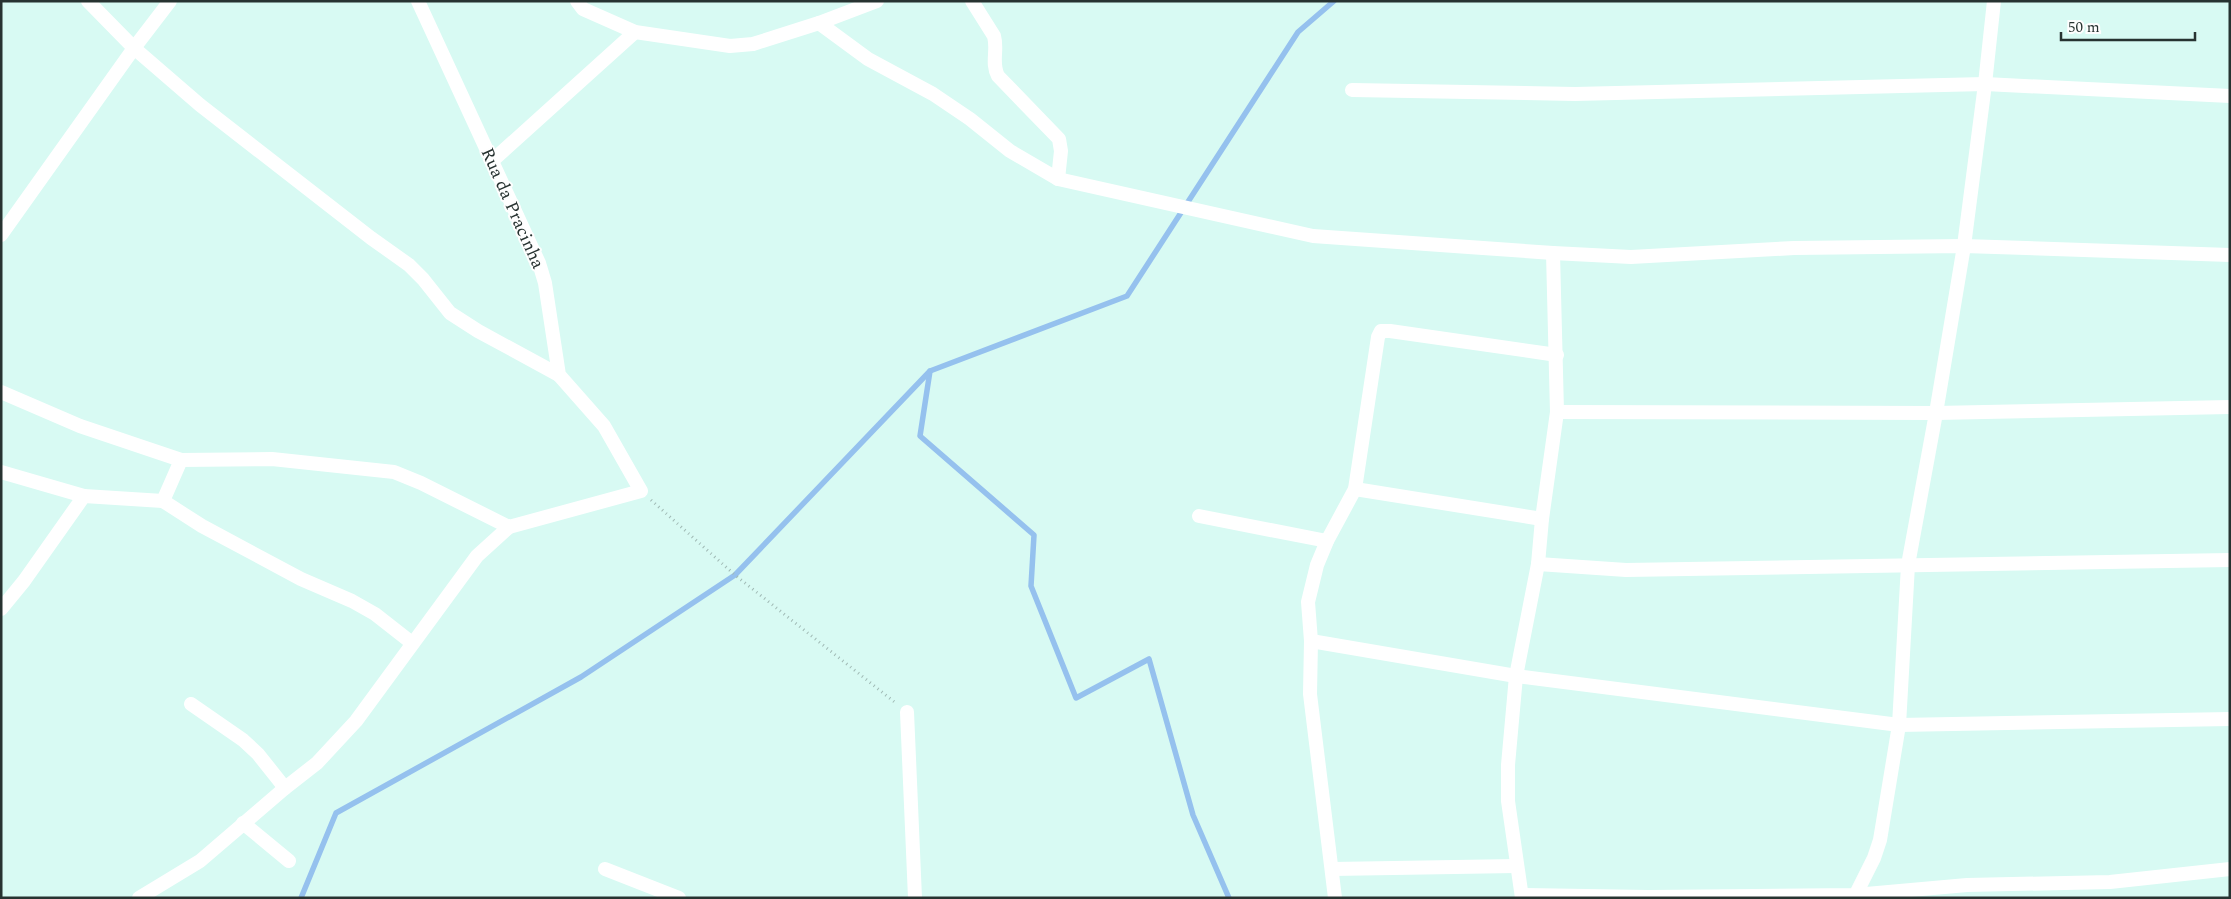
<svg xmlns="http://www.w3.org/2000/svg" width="2231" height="899" font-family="Spectral,serif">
<rect width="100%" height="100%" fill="#d8faf3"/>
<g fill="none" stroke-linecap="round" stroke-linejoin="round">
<g stroke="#95c1ee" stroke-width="5.5">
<polyline points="930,371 920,436 1034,535 1031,586 1076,698 1149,659 1193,815 1229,898"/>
<polyline points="301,898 336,813 581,677 735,575 930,371 1127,296 1298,32 1334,1"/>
</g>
<polyline stroke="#a0bab5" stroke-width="3" stroke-dasharray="1 4" stroke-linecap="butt" points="651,500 735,575 897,704"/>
<g stroke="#fff" stroke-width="14">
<polyline points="88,1 134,48 200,105 371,238 409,265 423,279 450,313 478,331 559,375"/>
<polyline points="577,1 583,9 635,32 730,46 753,44 819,23 868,59 933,94 970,119 1010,151 1058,179 1313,236 1553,253 1631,257 1794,248 1964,246 2230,255"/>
<path d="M972,1L994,36C998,50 991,63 998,76L1059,139L1061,151L1058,179"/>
<polyline points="819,23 877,1"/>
<polyline points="1352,90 1575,94 1985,84 2230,96"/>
<polyline points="492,161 635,32"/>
<polyline points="1,235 134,48 170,1"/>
<polyline points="1,392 80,426 181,460 272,459 394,472 421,483 509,527 641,491 604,426 559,375 545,283 539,263 418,1"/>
<polyline points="1557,412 1936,413 2230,407"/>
<polyline points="1,472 84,496"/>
<polyline points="1355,489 1542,519"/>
<polyline points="163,501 202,526 301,579 352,601 375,614 412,643"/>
<polyline points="1199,516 1327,541"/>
<polyline points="1538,564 1626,570 2230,560"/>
<polyline points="1,609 24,581 84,496 163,501 181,460"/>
<polyline points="1311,641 1516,676 1899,725 2230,719"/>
<polyline points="191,704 243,740 258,754 285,788"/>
<polyline points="907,712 915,898"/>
<polyline points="243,823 289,861"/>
<polyline points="605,869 679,898"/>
<polyline points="1332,869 1516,866"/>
<polyline points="1522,895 1649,897 1855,895 1967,885 2110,882 2230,869"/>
<polyline points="139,898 200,861 285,788 317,763 356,721 477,556 509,527"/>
<polyline points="1335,898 1310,694 1311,641 1308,602 1317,565 1327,541 1355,489 1378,337 1381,331 1390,331 1557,355"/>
<polyline points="1522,898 1508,801 1508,765 1516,676 1538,564 1542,519 1557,412 1553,253"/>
<polyline points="1854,898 1874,858 1880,840 1899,725 1908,565 1936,413 1964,246 1985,84 1994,1"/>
</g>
</g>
<g text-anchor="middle" stroke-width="4" stroke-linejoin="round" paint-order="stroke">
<g font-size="18" fill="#273331" stroke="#fefefe">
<text transform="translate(513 208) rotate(66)" y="6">Rua da Pracinha</text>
</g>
</g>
<rect width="2231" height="899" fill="none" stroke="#273331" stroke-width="5"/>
<path d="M2061 32v8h134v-8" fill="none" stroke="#273331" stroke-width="2.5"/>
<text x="2068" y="32" font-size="15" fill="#273331" stroke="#fefefe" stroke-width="4" paint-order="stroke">50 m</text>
</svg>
